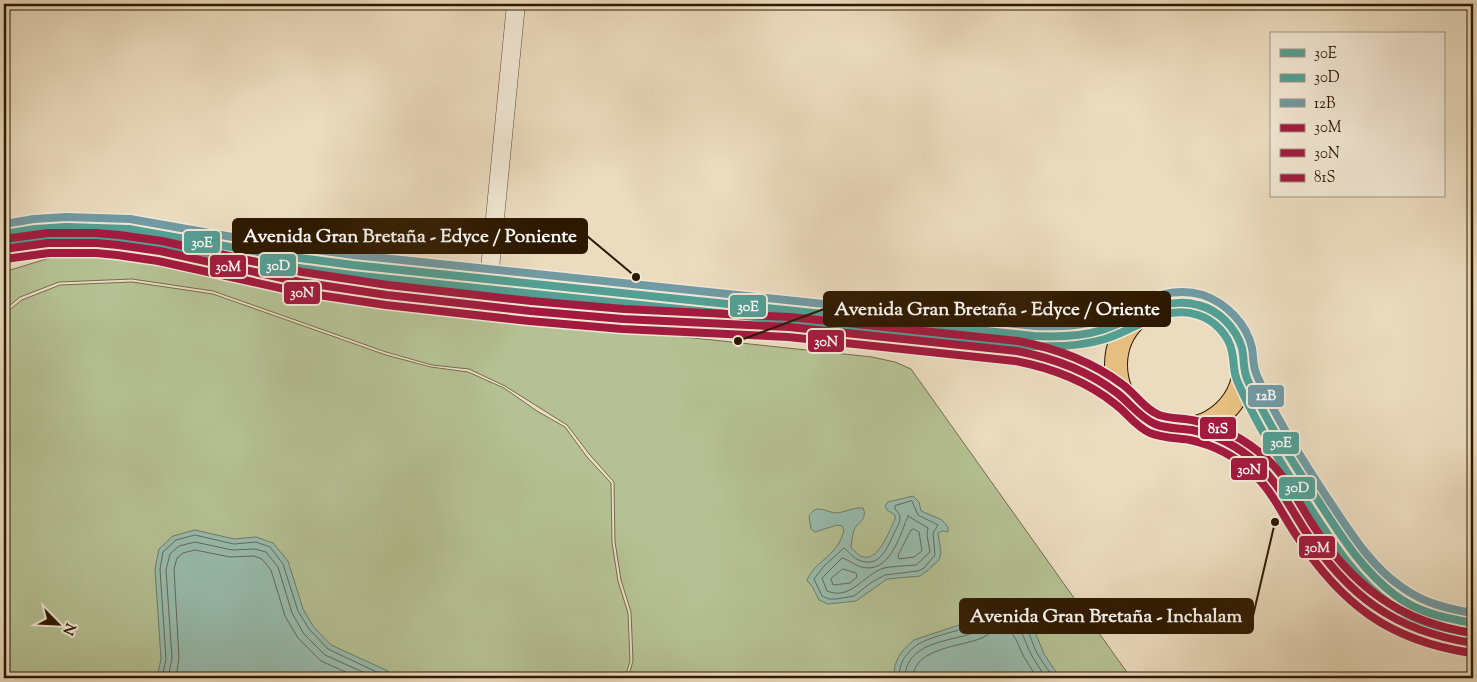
<svg xmlns="http://www.w3.org/2000/svg" width="1477" height="682" font-family="'Sorts Mill Goudy',serif">
<rect width="100%" height="100%" fill="#ebdcbf"/>
<filter id="stains"><feTurbulence type="fractalNoise" baseFrequency=".004" numOctaves="4"/><feColorMatrix values="0 0 0 0 .2 0 0 0 0 .09 0 0 0 0 .02 0 0 0 .5 -.17"/></filter>
<radialGradient id="worn" r=".72"><stop offset=".6" stop-color="#630" stop-opacity="0"/><stop offset="1" stop-color="#630" stop-opacity=".3"/></radialGradient>
<g fill="#b5c194" stroke="#716d4a">
<polygon points="72,251 146,259 534,321 872,357 895,362 911,369 1131,678 628,678 633,661 631,612 621,580 615,542 614,482 590,455 567,425 505,386 469,369 432,365 386,352 213,291 132,279 59,282 20,297 4,310 4,272"/>
<polygon points="132,282 213,294 386,355 431,367 468,372 504,388 537,411 565,427 587,457 611,483 612,543 618,581 628,613 630,661 625,678 4,678 4,314 22,300 60,285"/>
</g>
<g fill="#98bcaf" stroke="#6d7b69">
<path d="M913,496L919,502L921,511L942,520L948,527V532L943,531L938,533L941,552L940,557L938,561L927,571L920,576L887,579L856,601L828,604L819,600L813,588L807,580C817,558 837,558 844,530L842,526L837,525L815,532L811,529L809,516C811,513 814,509 818,509C824,509 829,512 835,513C844,513 853,507 863,508C868,519 858,522 854,530C852,535 852,542 851,547C873,576 887,536 895,519V515L887,510L885,506L888,502Z"/>
<polygon points="195,530 234,539 256,537 273,543 288,561 303,609 313,626 331,645 388,671 391,678 157,678 161,659 155,569 159,549 173,536"/>
<path d="M1007,608L1024,617L1035,632L1044,654L1060,678H894C893,661 901,651 914,640L974,620L994,609Z"/>
</g>
<g fill="none" stroke-linecap="round" stroke-linejoin="round">
<g stroke="#626a58" stroke-width="1">
<path d="M912,501L918,515L938,525L933,533L935,555L924,568L918,571L885,575L872,582L854,596L836,599H829L822,596L814,579L824,566L844,548C852,554 853,560 866,562C882,564 889,544 894,533C896,529 900,523 900,519C900,514 898,512 895,509V506Z"/>
<path d="M908,516L928,528L927,535L930,552L916,565C906,566 894,566 884,568C864,574 851,601 827,591L822,578L842,558C850,560 856,567 867,568C892,569 901,532 908,516Z"/>
<polygon points="914,529 919,532 922,551 914,557 899,559 898,555 911,530"/>
<polygon points="843,569 856,573 857,577 850,583 833,585 831,579"/>
<polyline points="162,678 166,659 160,569 163,552 176,540 195,535 234,544 256,542 270,547 283,564 298,611 309,629 328,649 383,675 386,678"/>
<polyline points="168,678 172,658 166,570 170,554 179,546 195,542 232,550 255,549 266,552 278,567 292,613 304,634 325,655 376,678"/>
<polyline points="176,678 179,658 174,569 177,558 183,553 195,550 230,557 254,556 262,559 271,570 285,616 298,638 321,661 359,678"/>
<path d="M899,678C899,666 903,657 913,648C927,635 967,631 987,619C994,615 1001,611 1009,614C1030,623 1028,635 1037,653C1042,662 1048,670 1054,678"/>
<path d="M905,678C905,667 909,659 918,652C931,641 962,638 979,631C987,627 997,617 1006,620C1022,625 1024,640 1030,652C1035,662 1041,670 1046,678"/>
<path d="M913,678C913,648 960,647 982,638C989,634 995,629 1003,627C1017,634 1017,644 1024,657C1028,664 1033,671 1037,678"/>
</g>
<defs>
<polyline id="minor" points="489,279 516,4"/>
<g id="major">
<path d="M4,234C45,225 87,225 129,229L270,254L353,265L1034,336C1073,337 1106,330 1142,314"/>
<path d="M4,249L48,243H96L118,245L160,251L300,282L387,295L530,311L623,319L789,327L1017,351C1058,358 1092,374 1126,399"/>
<circle cx="1180" cy="365" r="64"/>
<path d="M1243,369C1254,390 1263,413 1275,434C1288,458 1305,481 1320,505C1361,566 1393,616 1473,623"/>
<path d="M1184,429C1208,434 1233,443 1252,459C1274,476 1287,502 1302,525C1313,542 1324,559 1338,574C1372,613 1422,638 1473,643"/>
</g>
</defs>
<use href="#minor" stroke="#5c4a30" stroke-width="19"/>
<use href="#major" stroke="#2d1900" stroke-width="24"/>
<use href="#minor" stroke="#f2e8d5" stroke-width="18"/>
<use href="#major" stroke="#e6be80" stroke-width="22"/>
<defs>
<path id="bus-1" d="M4,234L35,229L66,227L129,229L270,254L353,265L1034,336C1056,337 1080,337 1102,330C1134,320 1162,295 1198,305C1219,310 1236,328 1242,348C1245,362 1242,367 1248,381C1268,424 1293,463 1319,502C1341,536 1363,571 1395,595C1418,613 1445,618 1473,623"/>
<path id="bus-2" d="M6,244L36,239L66,237L128,239L268,264L352,275L1034,346C1057,347 1082,346 1105,339C1135,330 1164,304 1198,315C1214,320 1229,335 1232,352C1235,365 1232,371 1239,385C1259,429 1284,469 1311,509C1333,543 1356,580 1390,604C1415,622 1442,628 1471,633"/>
<path id="bus-3" d="M4,224L34,219L66,217L130,219L272,244L354,255L1035,326C1056,327 1078,327 1099,320C1134,309 1163,283 1203,295C1226,303 1247,324 1252,348C1254,360 1252,366 1258,378C1277,420 1302,459 1328,499C1349,530 1370,566 1403,588C1424,603 1448,609 1473,613"/>
<path id="bus-4" d="M4,249L48,243H96L118,245L160,251L300,282L387,295L530,311L623,319L789,327L1017,351C1053,358 1087,370 1117,393C1130,403 1139,417 1155,424C1166,429 1180,428 1192,430C1217,435 1240,448 1258,464C1278,483 1290,507 1304,529C1347,595 1394,631 1473,643"/>
<path id="bus-5" d="M5,259L49,253H96L117,255L158,261L298,292L386,305L529,321L622,329L788,337L1015,361C1052,368 1086,381 1115,404C1127,413 1135,426 1150,433C1162,438 1177,438 1190,440C1214,445 1236,457 1253,473C1272,491 1282,514 1296,535C1341,604 1389,641 1472,653"/>
<path id="bus-6" d="M4,239L48,233H96L119,235L162,241L302,272L388,285L531,301L624,309L790,317L1018,341C1055,348 1091,361 1122,384C1135,393 1144,409 1159,415C1171,419 1184,418 1196,421C1222,427 1246,440 1266,458C1286,476 1297,500 1311,522C1351,585 1399,622 1473,633"/>
</defs>
<use href="#bus-1" stroke="#f2e8d5" stroke-width="11"/>
<use href="#bus-2" stroke="#f2e8d5" stroke-width="11"/>
<use href="#bus-3" stroke="#f2e8d5" stroke-width="11"/>
<use href="#bus-4" stroke="#f2e8d5" stroke-width="11"/>
<use href="#bus-5" stroke="#f2e8d5" stroke-width="11"/>
<use href="#bus-6" stroke="#f2e8d5" stroke-width="11"/>
<use href="#bus-1" stroke="#539f94" stroke-width="8"/>
<use href="#bus-2" stroke="#539f94" stroke-width="8"/>
<use href="#bus-3" stroke="#719aa3" stroke-width="8"/>
<use href="#bus-4" stroke="#a31a3f" stroke-width="8"/>
<use href="#bus-5" stroke="#a31a3f" stroke-width="8"/>
<use href="#bus-6" stroke="#a31a3f" stroke-width="8"/>
</g>
<path fill="none" stroke="#2d1900" stroke-width="2" d="M636 277L587 236M738 341L824 309M1275 522L1253 616"/>
<g fill="#2d1900" stroke="#f2e8d5" stroke-width="2">
<circle cx="636" cy="277" r="5"/>
<circle cx="738" cy="341" r="5"/>
<circle cx="1275" cy="522" r="5"/>
</g>
<g fill="#2d1900" stroke="#2d1900" stroke-width="2">
<rect x="233" y="219" width="354" height="34" rx="5"/>
<rect x="824" y="292" width="346" height="34" rx="5"/>
<rect x="960" y="599" width="293" height="34" rx="5"/>
</g>
<g font-size="19" text-anchor="middle" font-weight="bold" fill="#fff">
<text x="410" y="242">Avenida Gran Bretaña - Edyce / Poniente</text>
<text x="997" y="315">Avenida Gran Bretaña - Edyce / Oriente</text>
<text x="1106" y="622">Avenida Gran Bretaña - Inchalam</text>
</g>
<g stroke="#f2e8d5" stroke-width="2">
<rect x="183" y="230" width="38" height="24" rx="5" fill="#539f94"/>
<rect x="259" y="253" width="38" height="24" rx="5" fill="#539f94"/>
<rect x="209" y="254" width="38" height="24" rx="5" fill="#a31a3f"/>
<rect x="283" y="281" width="38" height="24" rx="5" fill="#a31a3f"/>
<rect x="729" y="294" width="38" height="24" rx="5" fill="#539f94"/>
<rect x="807" y="329" width="38" height="24" rx="5" fill="#a31a3f"/>
<rect x="1247" y="384" width="38" height="24" rx="5" fill="#719aa3"/>
<rect x="1199" y="416" width="38" height="24" rx="5" fill="#a31a3f"/>
<rect x="1262" y="431" width="38" height="24" rx="5" fill="#539f94"/>
<rect x="1230" y="457" width="38" height="24" rx="5" fill="#a31a3f"/>
<rect x="1278" y="476" width="38" height="24" rx="5" fill="#539f94"/>
<rect x="1298" y="535" width="38" height="24" rx="5" fill="#a31a3f"/>
</g>
<g font-size="14" text-anchor="middle" font-weight="bold" fill="#fff">
<text x="202" y="247">30E</text>
<text x="278" y="270">30D</text>
<text x="228" y="271">30M</text>
<text x="302" y="297">30N</text>
<text x="748" y="311">30E</text>
<text x="826" y="346">30N</text>
<text x="1266" y="400">12B</text>
<text x="1218" y="433">81S</text>
<text x="1281" y="447">30E</text>
<text x="1249" y="474">30N</text>
<text x="1297" y="492">30D</text>
<text x="1317" y="552">30M</text>
</g>
<rect width="1477" height="682" fill="none" stroke="#ebdcbf" stroke-width="20"/>
<rect x="5" y="5" width="1467" height="672" fill="none" stroke="#2d1900" stroke-width="2.5"/>
<rect x="10" y="10" width="1457" height="662" fill="none" stroke="#2d1900"/>
<rect x="1270" y="32" width="175" height="165" fill="#f2e8d5" stroke="#a39580"/>
<rect x="1280" y="49" width="25" height="8" fill="#539f94" stroke="#a39580"/>
<text x="1314" y="58" font-size="15" fill="#2d1900">30E</text>
<rect x="1280" y="74" width="25" height="8" fill="#539f94" stroke="#a39580"/>
<text x="1314" y="82" font-size="15" fill="#2d1900">30D</text>
<rect x="1280" y="99" width="25" height="8" fill="#719aa3" stroke="#a39580"/>
<text x="1314" y="108" font-size="15" fill="#2d1900">12B</text>
<rect x="1280" y="124" width="25" height="8" fill="#a31a3f" stroke="#a39580"/>
<text x="1314" y="132" font-size="15" fill="#2d1900">30M</text>
<rect x="1280" y="149" width="25" height="8" fill="#a31a3f" stroke="#a39580"/>
<text x="1314" y="158" font-size="15" fill="#2d1900">30N</text>
<rect x="1280" y="174" width="25" height="8" fill="#a31a3f" stroke="#a39580"/>
<text x="1314" y="182" font-size="15" fill="#2d1900">81S</text>
<g transform="translate(58 624) rotate(114)" stroke="#f2e8d5" stroke-width="4" paint-order="stroke">
<path d="M0-4L9 19L0 12L-9 19Z" fill="#2d1900"/>
<text y="-8" font-size="14" font-weight="bold" text-anchor="middle" fill="#2d1900">N</text>
</g>
<rect width="100%" height="100%" filter="url(#stains)"/>
<rect width="100%" height="100%" fill="url(#worn)"/>
</svg>
